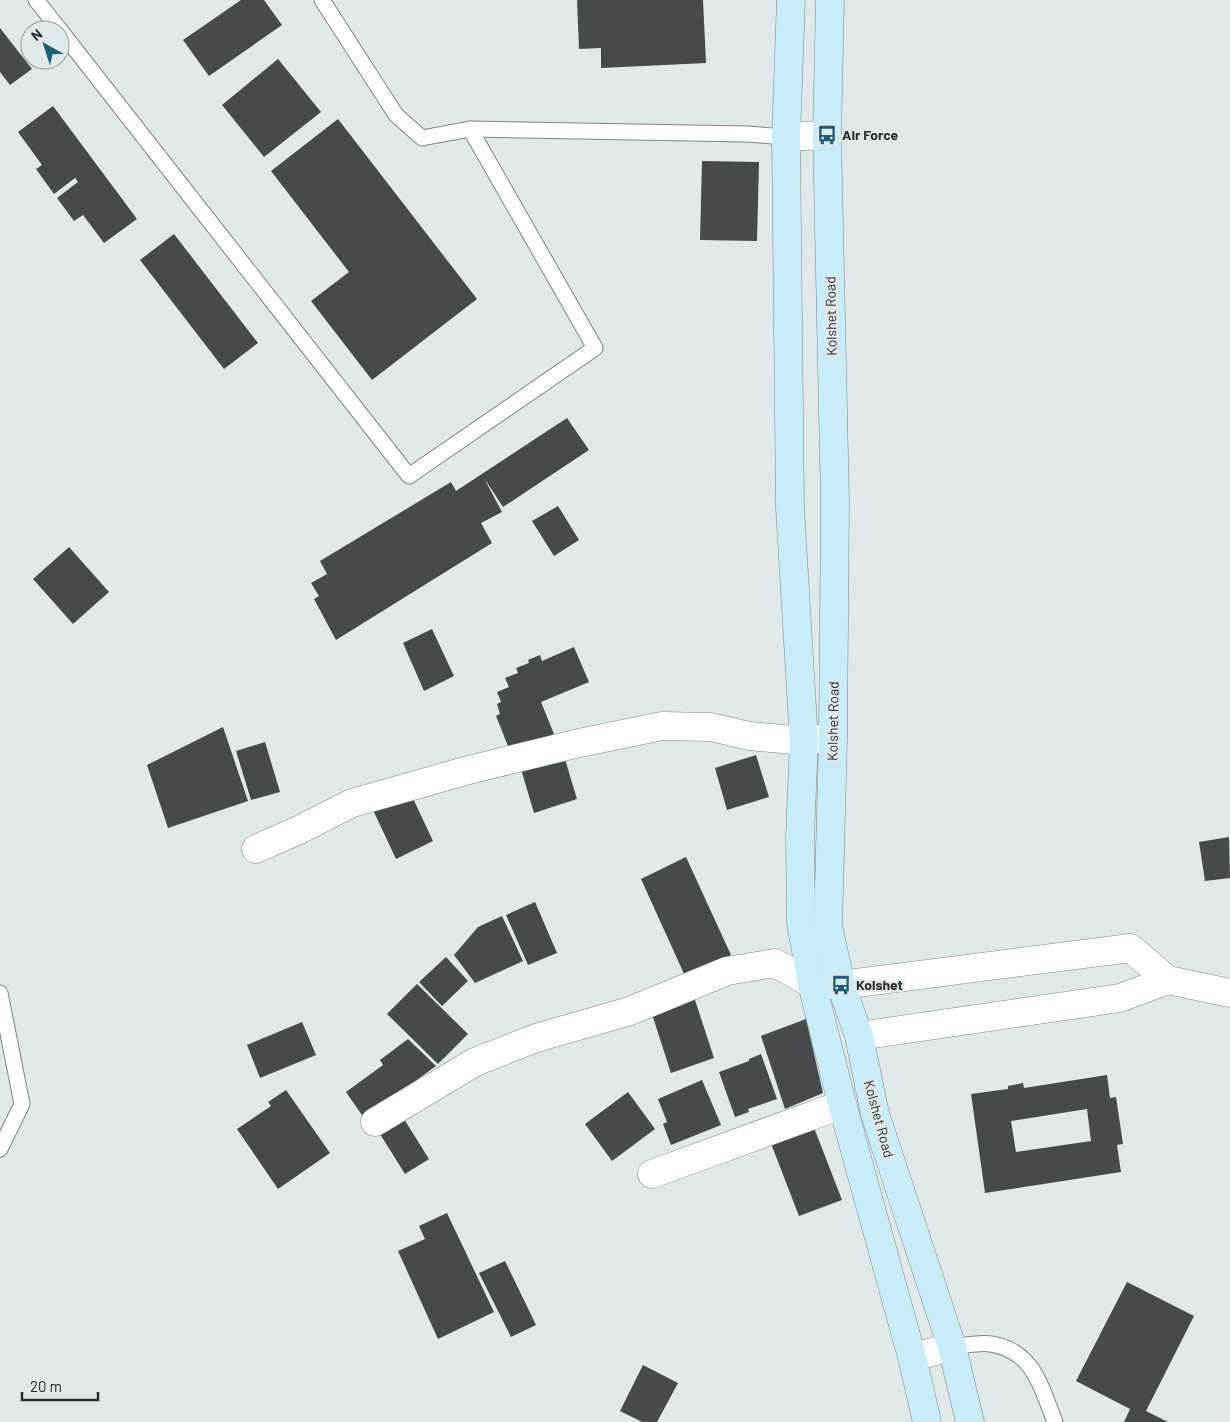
<svg xmlns="http://www.w3.org/2000/svg" width="1230" height="1422" font-family="Barlow,sans-serif">
<rect width="100%" height="100%" fill="#e0e8ea"/>
<g fill="#454b4d" fill-rule="evenodd">
<polygon points="241,0 264,0 282,25 209,76 183,40"/>
<polygon points="577,0 703,0 706,63 601,68 601,48 579,49"/>
<polygon points="0,28 32,69 10,85 0,72"/>
<polygon points="278,59 321,112 264,157 222,105"/>
<polygon points="53,106 137,219 104,243 83,215 74,221 57,198 78,182 75,178 54,194 36,169 42,165 18,132"/>
<polygon points="338,119 477,299 372,380 311,301 349,272 271,171"/>
<polygon points="702,161 759,162 757,241 700,240"/>
<polygon points="174,234 258,343 224,369 140,260"/>
<polygon points="567,418 589,450 503,507 484,478 502,512 481,523 492,543 336,640 314,599 319,596 311,583 327,574 320,561 451,482 456,491"/>
<polygon points="558,506 579,540 554,556 532,521"/>
<polygon points="69,547 109,592 73,624 33,579"/>
<polygon points="432,629 454,676 424,691 403,643"/>
<polygon points="574,647 589,682 541,702 554,734 510,751 496,716 500,714 497,704 501,702 497,692 509,687 505,678 518,673 516,668 529,663 528,660 540,655 542,661"/>
<polygon points="223,727 248,801 168,828 147,765"/>
<polygon points="265,742 280,792 251,800 236,751"/>
<polygon points="756,755 769,797 727,810 715,768"/>
<polygon points="564,756 577,799 534,813 521,769"/>
<polygon points="410,792 433,841 396,859 373,810"/>
<polygon points="1229,837 1230,878 1205,881 1199,842"/>
<polygon points="686,857 731,955 685,976 641,879"/>
<polygon points="535,902 557,953 528,965 506,915"/>
<polygon points="502,916 523,961 475,983 454,955 478,927"/>
<polygon points="446,957 468,981 442,1006 419,982"/>
<polygon points="417,984 468,1034 438,1064 387,1014"/>
<polygon points="693,994 714,1058 671,1073 650,1008"/>
<polygon points="806,1019 823,1093 785,1109 761,1036"/>
<polygon points="302,1022 316,1055 260,1078 247,1045"/>
<polygon points="408,1039 436,1066 364,1118 346,1092 383,1065 380,1060"/>
<polygon points="761,1054 777,1099 748,1109 749,1112 735,1117 719,1072 749,1061 749,1059"/>
<path d="M1107,1075L1110,1098L1116,1097L1123,1144L1117,1145L1121,1172L985,1193L971,1094L1008,1089V1086L1023,1083L1024,1088ZM1087,1109L1091,1141L1016,1152L1011,1121Z"/>
<polygon points="702,1080 721,1125 671,1145 663,1124 667,1122 658,1099"/>
<polygon points="286,1090 330,1153 278,1189 237,1129 271,1106 268,1102"/>
<polygon points="628,1092 655,1129 612,1161 585,1124"/>
<polygon points="404,1119 429,1159 405,1174 380,1134"/>
<polygon points="813,1125 842,1200 799,1216 770,1141"/>
<polygon points="447,1213 494,1312 438,1339 398,1251 425,1239 419,1226"/>
<polygon points="505,1261 536,1325 511,1337 479,1273"/>
<polygon points="1127,1282 1194,1316 1146,1411 1168,1422 1124,1422 1130,1409 1076,1381"/>
<polygon points="643,1365 678,1383 657,1422 642,1422 620,1411"/>
</g>
<g fill="none" stroke-linecap="round" stroke-linejoin="round">
<defs>
<g id="lane">
<polyline points="36,0 60,30"/>
<polyline points="322,0 396,115 422,138 470,129 746,134 786,137"/>
<polyline points="60,30 409,476 595,348 470,129"/>
<polyline points="0,993 22,1104 0,1149"/>
<path d="M952,1347C964,1346 979,1342 991,1344C1034,1351 1041,1387 1055,1422"/>
</g>
<g id="street">
<polyline points="786,137 827,135"/>
<polyline points="256,849 299,830 352,803 465,771 579,743 662,726 711,727 749,736 804,741 833,737"/>
<polyline points="859,1036 1120,998 1168,980"/>
<polyline points="375,1122 475,1062 536,1038 630,1011 727,971 775,963 812,984 841,985 1130,948 1168,980 1230,993"/>
<polyline points="652,1174 838,1106 843,1107"/>
<polyline points="912,1357 952,1347"/>
</g>
<g id="secondary">
<polyline points="791,0 786,137 790,508 804,741 800,837 801,923 812,984 843,1107 912,1357 927,1422"/>
<polyline points="830,0 827,135 835,503 833,737 828,926 841,985 859,1036 875,1114 952,1347 970,1422"/>
</g>
</defs>
<use href="#lane" stroke="#7d8486" stroke-width="17"/>
<use href="#street" stroke="#7d8486" stroke-width="29"/>
<use href="#secondary" stroke="#7d8486" stroke-width="29"/>
<use href="#lane" stroke="#fff" stroke-width="15"/>
<use href="#street" stroke="#fff" stroke-width="28"/>
<use href="#secondary" stroke="#c8edf8" stroke-width="28"/>
</g>
<defs>
<symbol id="bus-bare" viewBox="-9 -9 18 18"><path d="M-5-6H5V4H4V6H2V4H-2V6H-4V4H-5ZM-3.5-4V0h7V-4ZM-3.5 1.2v1.5H-2V1.2ZM2 1.2v1.5H3.5V1.2Z" fill="#1c5e73" stroke="#e0e8ea" stroke-width="2.5" paint-order="stroke"/></symbol>
</defs>
<g fill-rule="evenodd">
<use href="#bus-bare" x="813" y="121" width="28" height="28"/>
<use href="#bus-bare" x="827" y="971" width="28" height="28"/>
</g>
<g text-anchor="middle" stroke-width="5" stroke-linejoin="round" paint-order="stroke">
<g font-size="14" font-weight="bold" fill="#292c2d" stroke="#e0e8ea" text-anchor="start">
<text x="842" y="140">Air Force</text>
<text x="856" y="990">Kolshet</text>
</g>
<g font-size="14" fill="#292c2d" stroke="#e0e8ea">
<text transform="translate(831 316) rotate(-91)" y="5">Kolshet Road</text>
<text transform="translate(833 721) rotate(-89)" y="5">Kolshet Road</text>
<text transform="translate(879 1119) rotate(75)" y="5">Kolshet Road</text>
</g>
</g>
<g transform="translate(45 45) rotate(321)"><circle r="24" fill="#e0e8ea" stroke="#979d9e"/>
<path d="M0-4L9 19L0 12L-9 19Z" fill="#1c5e73"/>
<text y="-8" font-size="14" font-weight="bold" text-anchor="middle" fill="#292c2d">N</text>
</g>
<path d="M22 1392v8h76v-8" fill="none" stroke="#292c2d" stroke-width="2.5"/>
<text x="30" y="1392" font-size="15" fill="#292c2d" stroke="#e0e8ea" stroke-width="4" paint-order="stroke">20 m</text>
</svg>
